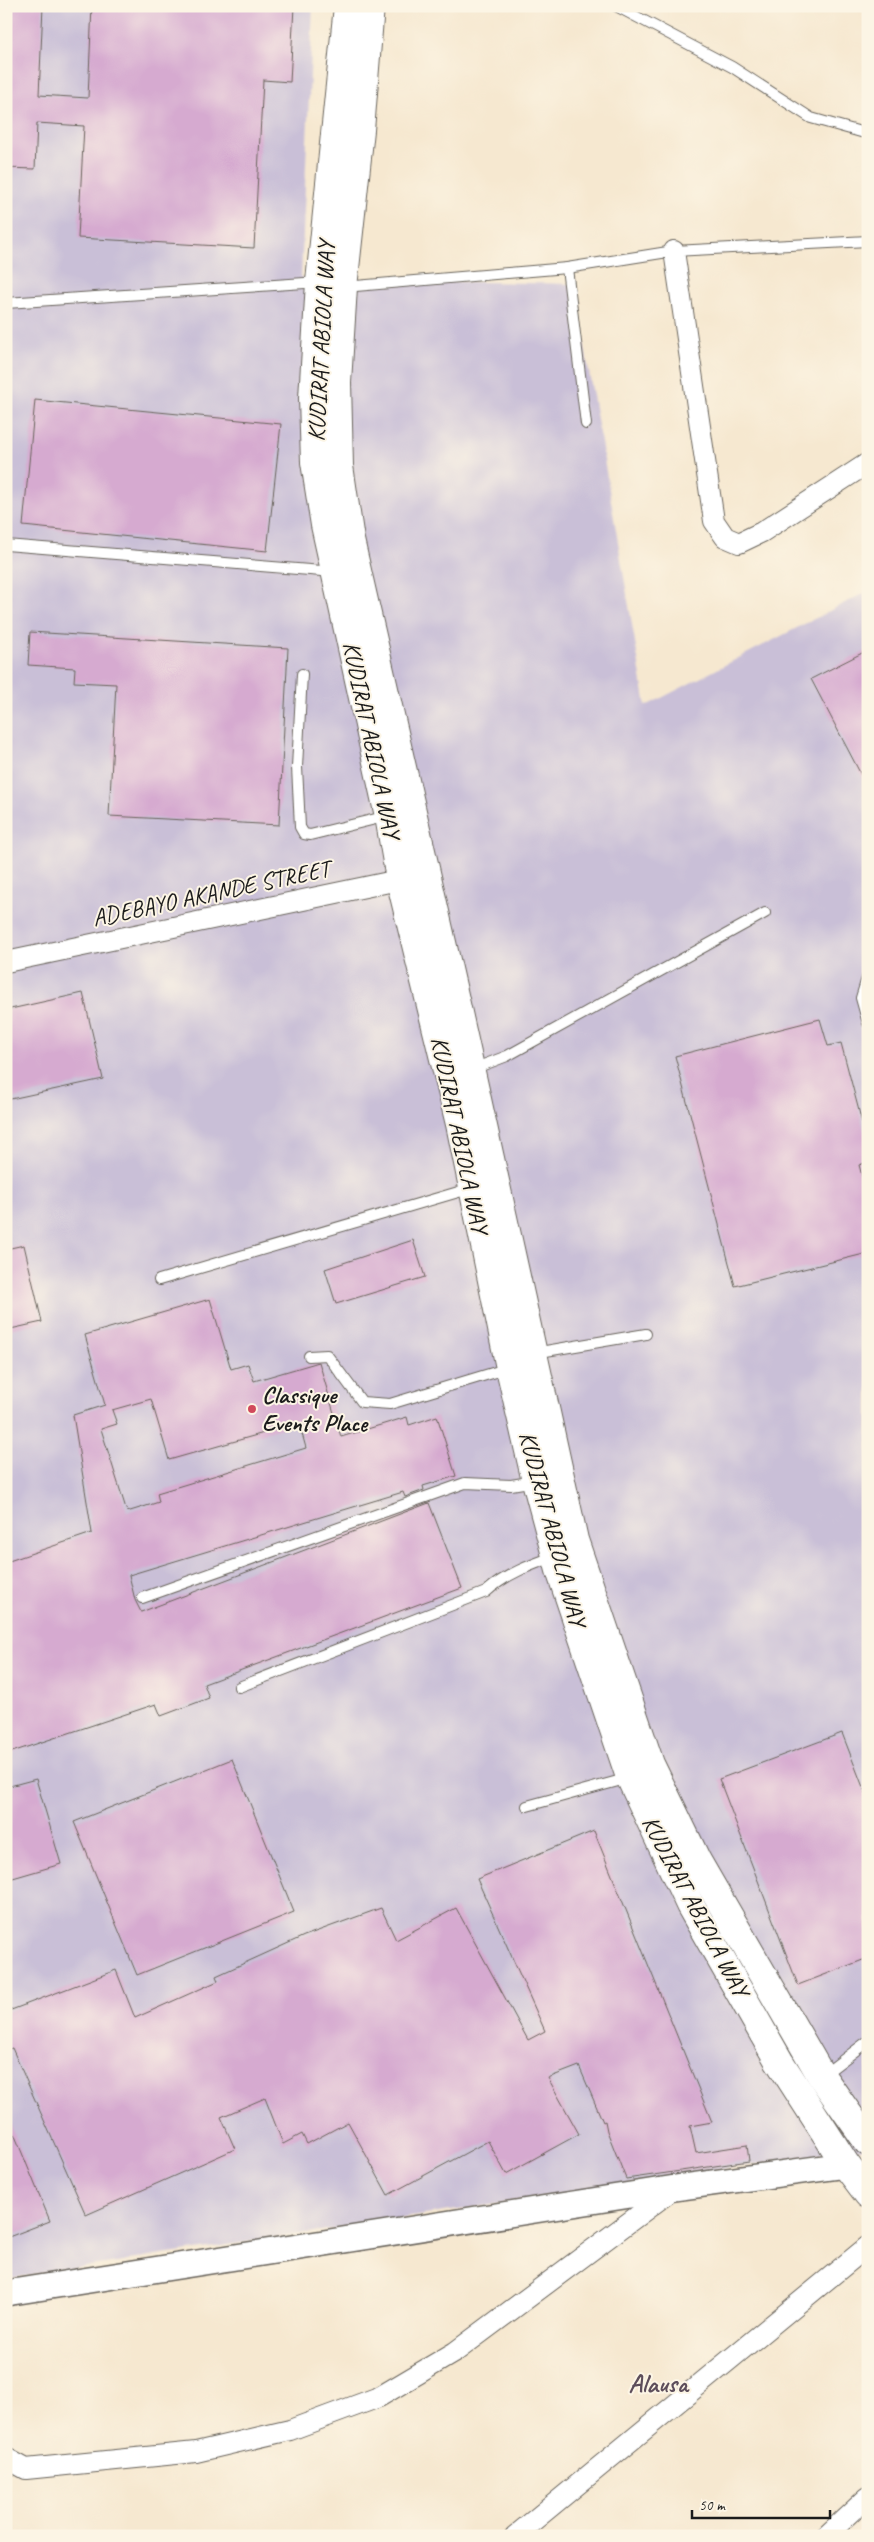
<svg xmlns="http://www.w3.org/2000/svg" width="874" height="2542" font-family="Caveat,sans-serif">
<rect width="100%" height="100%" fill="#fcf5e5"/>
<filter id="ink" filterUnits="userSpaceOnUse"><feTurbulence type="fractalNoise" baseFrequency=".02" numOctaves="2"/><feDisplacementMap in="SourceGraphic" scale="10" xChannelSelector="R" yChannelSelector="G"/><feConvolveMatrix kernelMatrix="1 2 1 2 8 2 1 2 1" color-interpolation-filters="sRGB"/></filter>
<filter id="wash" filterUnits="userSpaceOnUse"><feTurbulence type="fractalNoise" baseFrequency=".0096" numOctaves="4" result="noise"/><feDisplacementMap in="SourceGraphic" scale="20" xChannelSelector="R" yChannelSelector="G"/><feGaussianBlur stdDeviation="1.12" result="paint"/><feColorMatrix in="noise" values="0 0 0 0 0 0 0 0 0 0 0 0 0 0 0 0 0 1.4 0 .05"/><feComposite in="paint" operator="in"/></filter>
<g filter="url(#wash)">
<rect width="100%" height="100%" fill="#f6e8d0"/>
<polygon fill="#c9bfd7" points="6,6 313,6 301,278 574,284 646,706 868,591 868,2147 6,2279"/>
<g id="blocks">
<g fill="#d6aad0" fill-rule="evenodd">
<polygon points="6,6 43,6 39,95 88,98 92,6 294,6 290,82 263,80 254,248 78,238 84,126 37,123 35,169 6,168"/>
<polygon points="35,400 281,424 267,551 23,526"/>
<polygon points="30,632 288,648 279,825 109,816 116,684 74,682 75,668 28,665"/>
<polygon points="868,650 868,788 811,679"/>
<polygon points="83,993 103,1079 6,1100 6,1010"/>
<polygon points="820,1019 828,1046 841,1043 868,1145 868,1162 859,1165 868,1198 868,1253 735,1286 675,1056"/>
<polygon points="413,1240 425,1277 336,1304 325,1269"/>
<polygon points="24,1245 42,1322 6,1330 6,1249"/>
<path d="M210,1299L231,1369L248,1364L254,1381L319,1362L341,1437L407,1417L409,1425L437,1416L456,1476L423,1486L424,1490L405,1497L403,1492L129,1575L135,1600L141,1612L429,1503L462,1588L204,1684L209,1698L161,1716L156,1704L6,1754V1562L92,1533L73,1415L105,1405L85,1335ZM151,1399L169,1460L299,1423L306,1448L157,1493L159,1502L127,1512L101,1429L117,1424L112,1410Z"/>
<polygon points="842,1733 868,1800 868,1958 798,1985 719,1779"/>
<polygon points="232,1759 294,1912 137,1975 74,1822"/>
<polygon points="36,1779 61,1864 6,1880 6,1787"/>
<polygon points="594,1831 712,2122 690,2126 696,2153 747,2145 749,2161 626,2179 607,2131 605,2121 603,2122 579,2066 548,2078 579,2134 506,2174 488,2141 388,2195 348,2122 307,2144 302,2134 283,2144 265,2098 221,2117 235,2149 86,2215 12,2048 6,2050 6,2012 116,1970 135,2018 218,1981 216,1976 304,1936 381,1908 396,1940 456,1908 528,2040 545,2031 477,1879"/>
<polygon points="6,2114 50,2221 6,2238"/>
</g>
</g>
</g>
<g filter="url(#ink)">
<use href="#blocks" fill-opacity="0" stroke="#68635b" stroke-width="1"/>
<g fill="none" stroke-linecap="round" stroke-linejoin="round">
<defs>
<g id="service">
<polyline points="616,6 732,67 811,118 868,134"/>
<polyline points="567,268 586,424"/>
<polyline points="344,287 567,268 674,251 868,241"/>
<polyline points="6,303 320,282"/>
<polyline points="6,545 334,572"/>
<polyline points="302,674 297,767 300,827 304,834 310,835 388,816"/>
<polyline points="868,975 861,998 868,1023"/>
<polyline points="473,1069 507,1056 765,913"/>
<polyline points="159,1280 472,1188"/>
<polyline points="534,1353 646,1334"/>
<polyline points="309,1356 327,1355 362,1402 390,1404 509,1368"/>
<polyline points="142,1598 465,1483 511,1485 535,1481"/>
<path d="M239,1687L486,1592C506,1574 530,1565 556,1556"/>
<polyline points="527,1806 629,1778"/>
<polyline points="822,2076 868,2041"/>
</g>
<g id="minor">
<polyline points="674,251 714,521 725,537 739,543 762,532 868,463"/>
<polyline points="6,962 413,877"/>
<polyline points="6,2458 26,2469 196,2452 290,2430 379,2397 455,2352 675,2188"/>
<polyline points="515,2536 868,2246"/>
<polyline points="826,2536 868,2497"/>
</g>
<polyline id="tertiary" points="6,2293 675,2188 846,2165"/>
<g id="secondary">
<polyline points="348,6 320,282 313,398 315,462 325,525 389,816 400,879 460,1124 510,1368 536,1481 560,1570 630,1777 690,1905 779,2061 846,2165 868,2194"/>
<polyline points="370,6 360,130 343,287 337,382 339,466 350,540 456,1004 574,1540 650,1764 697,1861 822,2077 868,2142"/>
</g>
</defs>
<use href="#service" stroke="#68635b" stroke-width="12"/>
<use href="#minor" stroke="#68635b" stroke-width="22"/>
<use href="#tertiary" stroke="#68635b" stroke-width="28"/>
<use href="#secondary" stroke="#68635b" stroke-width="30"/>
<use href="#service" stroke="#fff" stroke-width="10"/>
<use href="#minor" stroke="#fff" stroke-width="20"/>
<use href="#tertiary" stroke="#fff" stroke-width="25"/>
<use href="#secondary" stroke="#fff" stroke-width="28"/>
</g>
</g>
<circle fill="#d1495b" stroke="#fcf5e5" stroke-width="2" cx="252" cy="1409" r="5"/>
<g text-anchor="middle" stroke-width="4" stroke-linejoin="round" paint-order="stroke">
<g font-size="24" fill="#1c1c1c" stroke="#fcf5e5">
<text transform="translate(321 341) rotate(-87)" y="8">KUDIRAT ABIOLA WAY</text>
<text transform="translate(372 740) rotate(78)" y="8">KUDIRAT ABIOLA WAY</text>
<text transform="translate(211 893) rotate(-12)" y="8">ADEBAYO AKANDE STREET</text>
<text transform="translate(460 1135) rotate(78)" y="8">KUDIRAT ABIOLA WAY</text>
<text transform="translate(553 1529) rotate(75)" y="8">KUDIRAT ABIOLA WAY</text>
<text transform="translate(696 1906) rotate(62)" y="8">KUDIRAT ABIOLA WAY</text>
</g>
<g font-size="24" font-weight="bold" fill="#1c1c1c" stroke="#fcf5e5" text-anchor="start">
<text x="262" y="1403">Classique<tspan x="262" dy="28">Events Place</tspan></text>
</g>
<g font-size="26" font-weight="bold" fill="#5d4e5b" stroke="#fcf5e5">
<text x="658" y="2392">Alausa</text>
</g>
</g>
<rect width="874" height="2542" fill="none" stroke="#fcf5e5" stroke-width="25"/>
<path d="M692 2510v8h138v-8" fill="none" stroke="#1c1c1c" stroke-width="2.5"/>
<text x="699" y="2510" font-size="15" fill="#1c1c1c" stroke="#fcf5e5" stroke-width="4" paint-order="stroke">50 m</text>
</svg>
